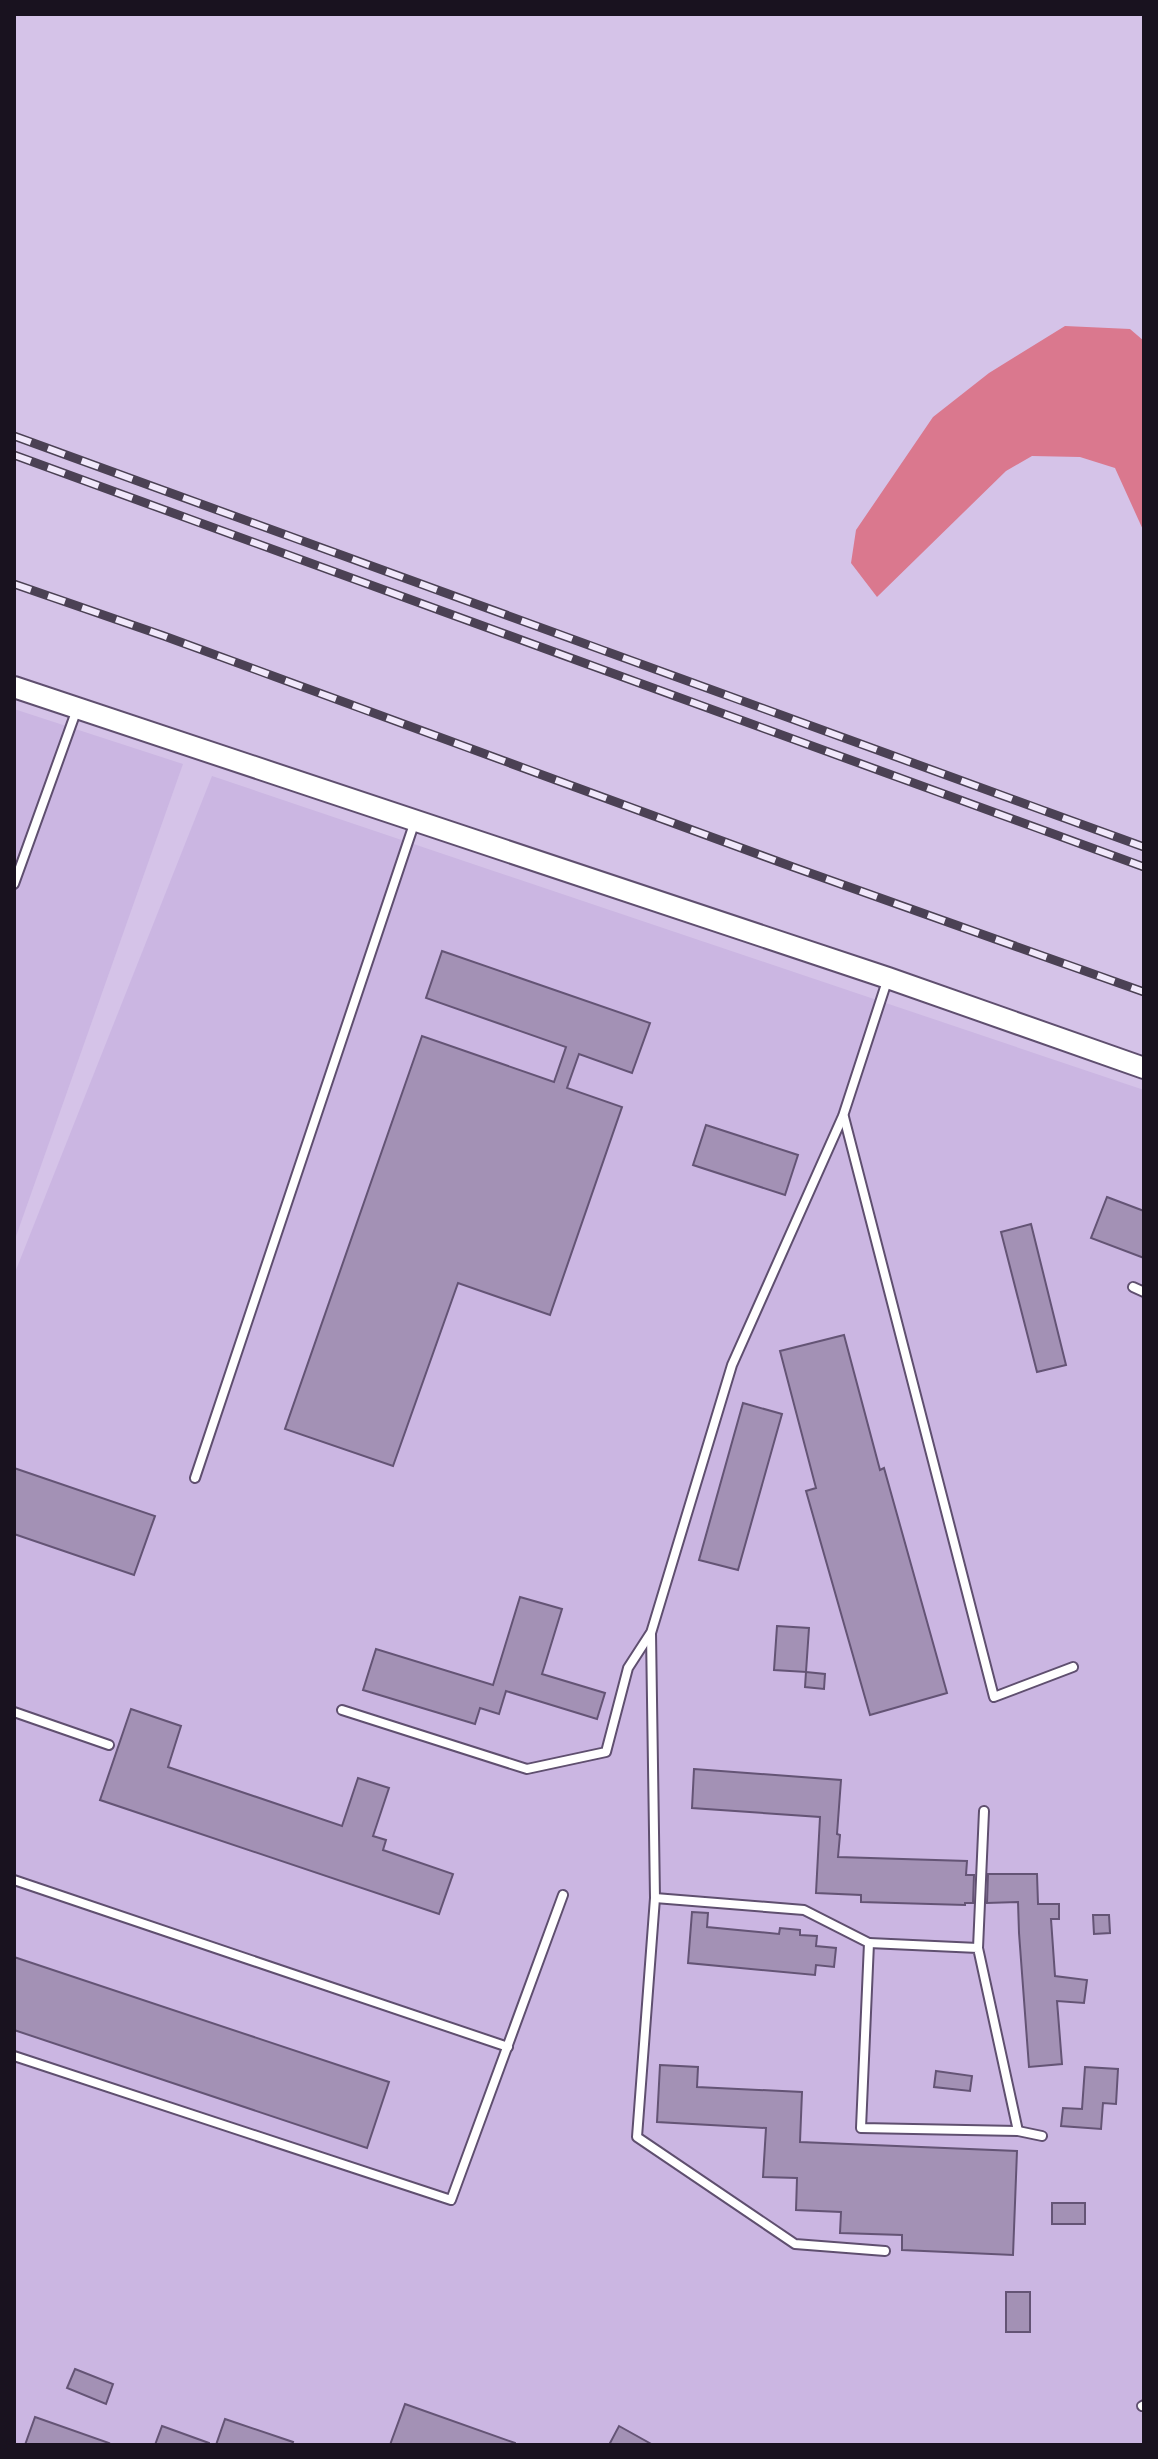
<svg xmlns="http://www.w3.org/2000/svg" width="1158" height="2459" font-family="'DM Sans',sans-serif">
<rect width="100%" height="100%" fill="#d5c3e8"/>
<g fill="#cbb6e2">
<polygon points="14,709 183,764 14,1242"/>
<polygon points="212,776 1144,1090 1144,2445 14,2445 14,1275"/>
</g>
<polygon fill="#da788e" points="1065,326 1130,329 1144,341 1144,532 1115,468 1080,457 1032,456 1006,471 877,597 851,563 856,530 933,417 989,373"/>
<g fill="#a391b5" stroke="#645475" stroke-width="2">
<polygon points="442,951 650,1023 632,1073 579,1054 567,1088 622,1107 550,1315 458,1283 393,1466 285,1429 422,1036 554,1082 566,1047 426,998"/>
<polygon points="706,1125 798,1155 785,1195 693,1165"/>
<polygon points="1107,1197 1144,1211 1144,1258 1091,1238"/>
<polygon points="1031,1224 1066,1365 1037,1372 1001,1232"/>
<polygon points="844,1335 880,1470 884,1468 947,1693 870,1715 806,1491 816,1488 780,1351"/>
<polygon points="743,1403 782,1414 738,1570 699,1560"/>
<polygon points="14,1468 155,1516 134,1575 14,1534"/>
<polygon points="520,1597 562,1609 542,1674 605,1693 597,1719 506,1691 499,1714 480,1708 475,1724 363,1690 376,1649 493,1685"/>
<polygon points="777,1626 809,1628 806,1672 774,1670"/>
<polygon points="806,1672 825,1674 824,1689 805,1687"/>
<polygon points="131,1709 181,1726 168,1767 342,1826 358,1778 389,1788 373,1836 386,1840 383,1850 453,1874 439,1914 100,1800"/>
<polygon points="694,1769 841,1780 837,1834 840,1835 838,1857 967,1861 966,1875 974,1875 973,1903 965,1903 965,1905 861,1902 861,1895 816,1893 820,1817 692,1808"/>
<polygon points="988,1874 1037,1874 1038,1904 1059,1904 1059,1919 1051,1919 1055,1976 1087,1980 1084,2003 1057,2001 1062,2064 1029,2067 1019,1933 1018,1902 987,1903"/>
<polygon points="692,1912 708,1913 707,1927 779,1934 780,1928 800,1930 800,1935 817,1936 816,1946 836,1948 834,1967 816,1965 815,1975 688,1963"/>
<polygon points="1093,1915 1109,1915 1110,1933 1094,1934"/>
<polygon points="14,1957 389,2082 367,2148 14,2030"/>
<polygon points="660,2065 698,2067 697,2087 802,2092 800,2142 1017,2151 1013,2255 902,2250 902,2235 840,2233 841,2212 796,2210 797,2178 763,2177 766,2128 657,2122"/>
<polygon points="1085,2067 1118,2069 1116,2104 1103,2103 1101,2129 1061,2126 1063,2108 1082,2109"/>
<polygon points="936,2071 972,2076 970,2091 934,2087"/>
<rect x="1052" y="2203" width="33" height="21"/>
<rect x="1006" y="2292" width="24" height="40"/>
<polygon points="75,2369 113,2384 106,2404 67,2388"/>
<polygon points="405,2404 515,2443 515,2445 390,2445"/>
<polygon points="35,2417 109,2443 108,2445 25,2445"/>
<polygon points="225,2419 293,2442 292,2445 216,2445"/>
<polygon points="162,2426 209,2443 209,2445 155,2445"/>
<polygon points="619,2426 653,2445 609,2445"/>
</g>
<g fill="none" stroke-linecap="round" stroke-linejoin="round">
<defs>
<g id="service">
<polyline points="14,884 77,709"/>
<polyline points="844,1117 994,1697 1073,1667"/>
<polyline points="1133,1287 1144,1292"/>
<polyline points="195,1478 415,821"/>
<polyline points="342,1710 527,1769 606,1752 628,1668 650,1634"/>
<polyline points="14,1712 109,1745"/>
<polyline points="14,1880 508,2047"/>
<polyline points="655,1898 804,1910 869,1943 861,2128 1018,2131 1042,2136"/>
<polyline points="869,1943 978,1948 1018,2131"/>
<polyline points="978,1948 984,1811"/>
<polyline points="14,2056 451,2200 563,1895"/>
<polyline points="885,2251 795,2244 637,2137 655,1898 651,1633 732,1365 843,1116 888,978"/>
<polyline points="1142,2406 1144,2405"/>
</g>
<polyline id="tertiary" points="14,687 888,978 1144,1068"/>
</defs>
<use href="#service" stroke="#5f4f6f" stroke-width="12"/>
<use href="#tertiary" stroke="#5f4f6f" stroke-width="24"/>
<use href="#service" stroke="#fff" stroke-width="8"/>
<use href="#tertiary" stroke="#fff" stroke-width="20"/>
<defs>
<g id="rail">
<polyline points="14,436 1144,847"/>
<polyline points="14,455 1144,867"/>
<polyline points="14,584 164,636 793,867 1144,992"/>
</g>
</defs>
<use href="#rail" stroke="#4b4154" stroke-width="9"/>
<use href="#rail" stroke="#f1e8fb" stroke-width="6" stroke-dasharray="18" stroke-linecap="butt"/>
</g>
<rect width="1158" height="2459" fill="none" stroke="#19121f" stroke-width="32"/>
</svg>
